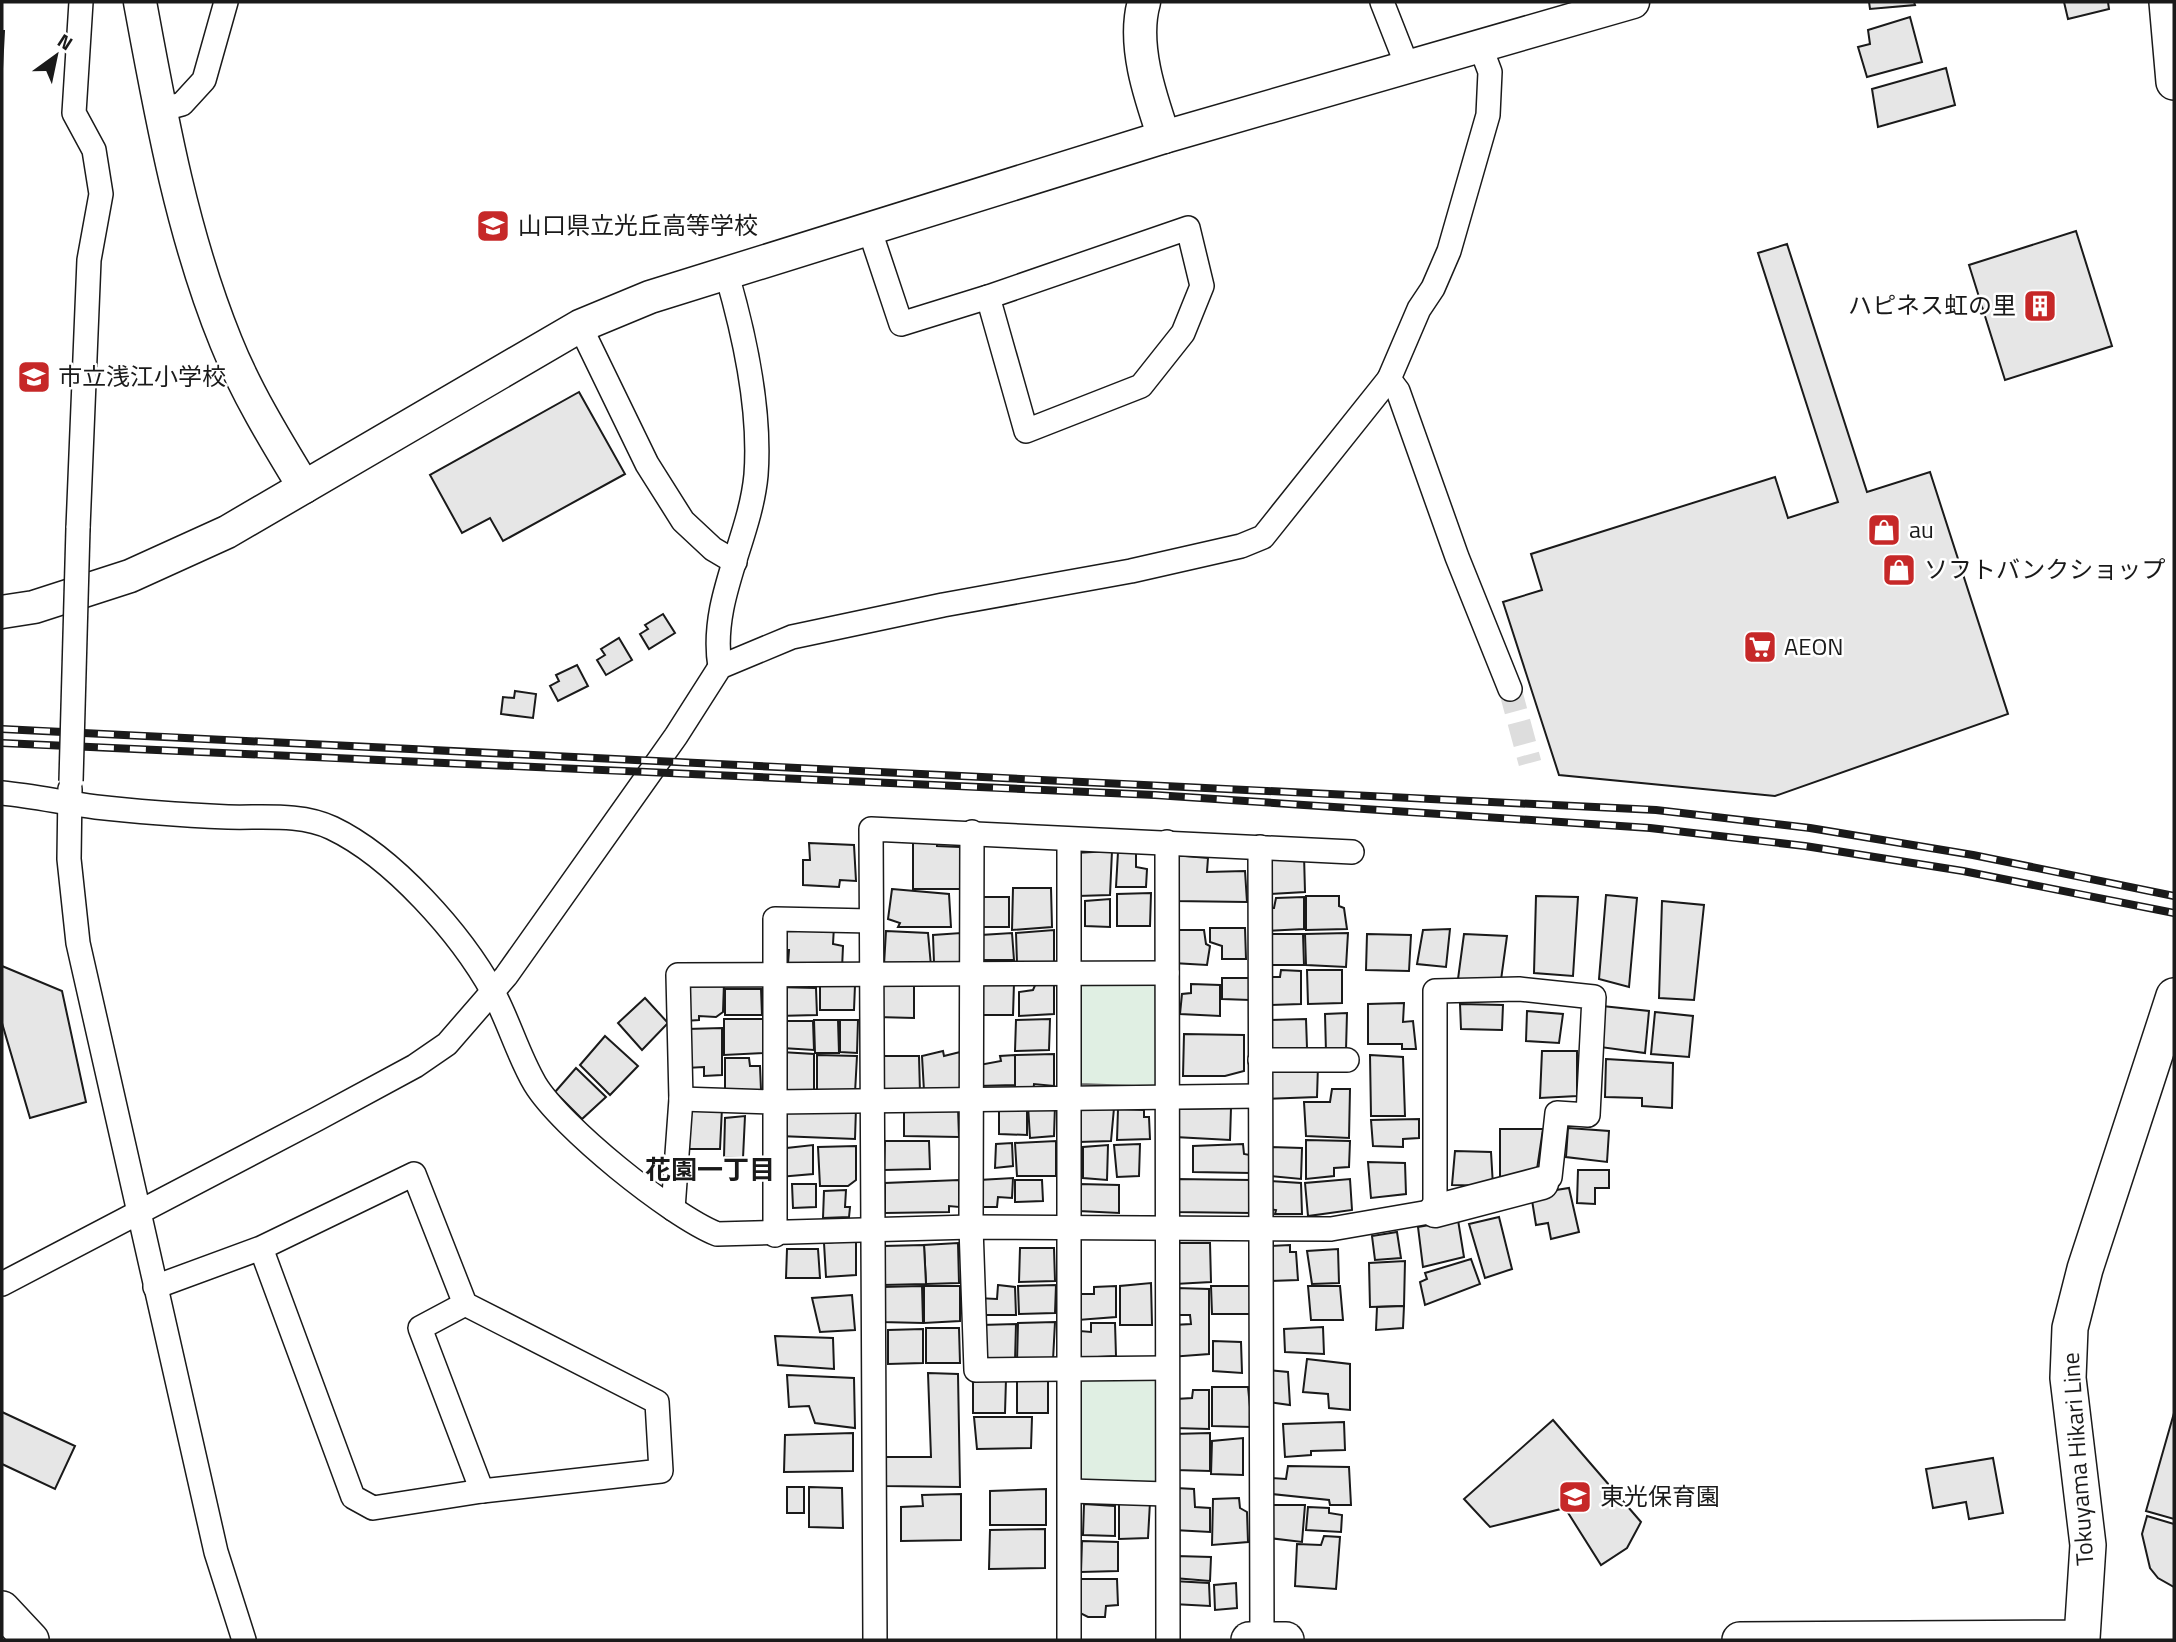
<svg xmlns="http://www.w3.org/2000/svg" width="2176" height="1642" font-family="'Titillium Web','Noto Sans JP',sans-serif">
<rect width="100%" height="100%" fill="#fff"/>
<g fill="#e0efe3" stroke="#6a6a6a" stroke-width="2">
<polygon points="1160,978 1160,1087 1080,1084 1080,979"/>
<polygon points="1081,1374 1157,1375 1156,1487 1080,1486"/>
</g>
<g fill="#e6e6e6" stroke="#1a1a1a" stroke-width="2">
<polygon points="1869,2 1914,2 1915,5 1870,9"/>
<polygon points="2064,2 2108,2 2109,9 2068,19"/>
<polygon points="1910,17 1922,62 1867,77 1858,47 1870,44 1868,30"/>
<polygon points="2,31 4,31 2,69"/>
<polygon points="1946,68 1955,105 1878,127 1872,89"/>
<polygon points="2076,231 2112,346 2005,380 1969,265"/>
<polygon points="1787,244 1867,492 1930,472 2008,714 1775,796 1559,775 1503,602 1542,590 1531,554 1775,477 1788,518 1838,502 1758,253"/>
<polygon points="579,392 625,474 503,541 490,518 462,533 430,475"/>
<polygon points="663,614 675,633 649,649 640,634 648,629 645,625"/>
<polygon points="619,638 632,660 606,675 597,660 605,655 601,649"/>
<polygon points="577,665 588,686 558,701 550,686 559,681 556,675"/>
<polygon points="515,691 536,694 533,718 501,714 503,697 514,698"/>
<polygon points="937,841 937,846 960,847 961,889 913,889 913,843"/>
<polygon points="809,843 854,845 856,881 840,880 839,887 803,885 803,860 810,860"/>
<polygon points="1112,851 1110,895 1078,896 1074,853"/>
<polygon points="1136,851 1136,867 1147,869 1146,887 1116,887 1118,852"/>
<polygon points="1174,855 1208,858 1207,872 1245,871 1247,902 1173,901"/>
<polygon points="1267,855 1304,855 1305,892 1270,894"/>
<polygon points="1013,888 1051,888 1052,927 1012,930"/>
<polygon points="892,889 949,894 951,927 898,927 900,923 888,919"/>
<polygon points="1151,893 1150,926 1117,926 1117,894"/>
<polygon points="1606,895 1637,898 1629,987 1599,979"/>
<polygon points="1306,896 1339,896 1339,906 1344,908 1347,929 1306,930"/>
<polygon points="1536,896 1578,897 1573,976 1534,973"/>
<polygon points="979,897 1009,897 1009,927 980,927"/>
<polygon points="1304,897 1304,929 1267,931 1264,908 1274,908 1276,898"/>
<polygon points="1110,899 1110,927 1085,926 1085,901"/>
<polygon points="1662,901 1704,905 1694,1000 1659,998"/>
<polygon points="834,926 833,944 843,946 842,969 788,964 789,950 784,950 786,927"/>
<polygon points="1210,928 1245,928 1246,959 1222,959 1222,946 1210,942"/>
<polygon points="1450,929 1446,967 1417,964 1423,930"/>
<polygon points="1054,930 1054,967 1017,963 1016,933"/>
<polygon points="1173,930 1204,930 1206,944 1210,946 1207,965 1173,963"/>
<polygon points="886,931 928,933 931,966 884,965"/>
<polygon points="961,933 962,963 934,963 933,935"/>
<polygon points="1012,933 1014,960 982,960 981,935"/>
<polygon points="1348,933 1346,967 1306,965 1305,934"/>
<polygon points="1266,934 1303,934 1304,965 1267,965"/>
<polygon points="1367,934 1411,935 1409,971 1366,970"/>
<polygon points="1464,934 1507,936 1501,980 1458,979"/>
<polygon points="2,966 62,991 86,1102 30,1118 2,1023"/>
<polygon points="1281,970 1301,971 1301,1004 1271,1005 1270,977 1280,977"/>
<polygon points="1307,970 1342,970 1342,1003 1308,1004"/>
<polygon points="1222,978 1250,978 1250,1000 1222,999"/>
<polygon points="685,983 724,983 723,1012 716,1017 699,1016 699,1020 684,1021"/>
<polygon points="914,983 914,1018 877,1017 876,984"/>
<polygon points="980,983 1014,983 1013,1015 980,1015"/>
<polygon points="1036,983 1054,983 1054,1014 1019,1016 1019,992 1033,990"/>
<polygon points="820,984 855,985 854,1010 820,1010"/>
<polygon points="1191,984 1220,985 1220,1016 1180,1014 1182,994 1191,993"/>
<polygon points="776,987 816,988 817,1015 777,1016"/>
<polygon points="725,989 761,989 762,1015 725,1015"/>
<polygon points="645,998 668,1023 642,1050 618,1023"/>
<polygon points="1404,1003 1403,1022 1413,1021 1416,1049 1402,1049 1402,1044 1368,1044 1368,1004"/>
<polygon points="1460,1004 1503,1005 1502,1030 1461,1029"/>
<polygon points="1602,1006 1649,1011 1645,1053 1600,1047"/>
<polygon points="1527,1011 1563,1014 1559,1043 1526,1041"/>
<polygon points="1655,1012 1693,1016 1689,1057 1651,1054"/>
<polygon points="1347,1013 1346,1050 1326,1052 1325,1014"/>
<polygon points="724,1019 763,1019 764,1053 724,1055"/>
<polygon points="1050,1019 1049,1050 1015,1051 1016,1020"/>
<polygon points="1306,1019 1307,1048 1267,1052 1267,1020"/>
<polygon points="814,1020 838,1020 839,1053 815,1053"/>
<polygon points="840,1020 858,1020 857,1053 840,1052"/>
<polygon points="782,1021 813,1021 814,1050 782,1048"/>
<polygon points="722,1028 722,1075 704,1076 704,1067 686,1068 687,1029"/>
<polygon points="1184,1034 1244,1035 1244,1071 1225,1076 1183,1076"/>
<polygon points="605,1036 638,1066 610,1095 580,1065"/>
<polygon points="943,1051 944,1056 960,1052 961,1088 924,1091 922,1056"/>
<polygon points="1542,1051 1577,1051 1577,1096 1540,1098"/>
<polygon points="781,1052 814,1054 814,1094 780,1095"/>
<polygon points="1054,1054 1054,1086 1034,1084 1033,1094 1015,1093 1015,1055"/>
<polygon points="817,1055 857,1056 855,1093 817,1095"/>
<polygon points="1015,1055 1015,1085 977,1086 979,1065 1001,1061 1000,1056"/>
<polygon points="1370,1055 1403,1057 1405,1116 1371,1116"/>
<polygon points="880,1056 919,1056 920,1093 881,1092"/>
<polygon points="725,1058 749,1058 750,1066 760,1066 761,1090 725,1091"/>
<polygon points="1606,1059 1673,1063 1672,1108 1642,1106 1642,1098 1605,1097"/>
<polygon points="1318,1065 1317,1097 1266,1099 1267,1066"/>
<polygon points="576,1068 606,1097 582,1119 555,1092"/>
<polygon points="1332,1089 1350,1089 1349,1138 1306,1136 1304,1102 1330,1102"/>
<polygon points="1027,1105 1027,1135 999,1134 999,1107"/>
<polygon points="1028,1105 1055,1105 1054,1136 1030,1138"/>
<polygon points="684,1108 722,1108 720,1149 684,1149"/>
<polygon points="779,1108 856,1108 855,1139 779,1136"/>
<polygon points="958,1108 959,1137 904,1136 904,1109"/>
<polygon points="1080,1108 1114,1108 1111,1141 1079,1142"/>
<polygon points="1231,1108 1230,1140 1175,1137 1179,1109"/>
<polygon points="1118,1109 1144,1110 1144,1117 1149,1117 1150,1139 1117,1140"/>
<polygon points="745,1116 743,1158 724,1157 725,1118"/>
<polygon points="1419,1119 1419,1138 1403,1139 1403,1147 1373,1146 1371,1120"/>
<polygon points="1568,1128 1609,1131 1607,1162 1566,1157"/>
<polygon points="1500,1129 1543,1129 1536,1176 1500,1178"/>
<polygon points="1306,1140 1350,1141 1349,1167 1334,1168 1334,1176 1306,1179"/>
<polygon points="885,1141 929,1141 930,1169 884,1170"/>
<polygon points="1056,1141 1056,1176 1017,1176 1015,1143"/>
<polygon points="1012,1143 1013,1166 995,1168 996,1144"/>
<polygon points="1140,1144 1139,1176 1117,1177 1114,1145"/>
<polygon points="1243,1144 1244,1154 1250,1155 1251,1173 1193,1172 1193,1146"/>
<polygon points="813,1145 813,1174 779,1177 778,1149"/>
<polygon points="1108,1145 1107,1180 1083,1178 1083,1147"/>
<polygon points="856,1146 856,1180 848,1186 820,1186 818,1147"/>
<polygon points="1270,1147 1302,1148 1301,1179 1269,1176"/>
<polygon points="1455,1151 1491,1152 1493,1186 1452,1185"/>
<polygon points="1368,1162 1405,1163 1406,1194 1371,1198"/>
<polygon points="1578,1170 1609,1170 1609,1188 1595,1188 1595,1204 1577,1203"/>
<polygon points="1013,1178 1012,1198 998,1197 997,1207 977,1207 979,1180"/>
<polygon points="1175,1179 1251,1180 1252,1213 1174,1212"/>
<polygon points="1350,1179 1352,1210 1308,1216 1305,1183"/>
<polygon points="959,1180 959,1207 949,1206 949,1212 885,1213 885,1183"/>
<polygon points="1015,1180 1042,1180 1043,1201 1015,1202"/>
<polygon points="1268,1181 1301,1183 1302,1214 1275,1214 1276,1210 1267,1209"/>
<polygon points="792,1184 816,1184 816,1207 793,1208"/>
<polygon points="1079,1184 1119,1185 1119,1213 1079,1211"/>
<polygon points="1569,1188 1579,1232 1551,1239 1548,1223 1536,1225 1531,1194"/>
<polygon points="846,1190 845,1207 850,1207 849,1217 823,1218 824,1191"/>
<polygon points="1499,1217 1512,1269 1485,1278 1469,1224"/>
<polygon points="1458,1220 1464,1257 1423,1267 1418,1227"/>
<polygon points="1397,1232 1401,1258 1375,1260 1372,1236"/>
<polygon points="856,1240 856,1275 826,1277 824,1243"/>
<polygon points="958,1243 959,1283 926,1284 924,1245"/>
<polygon points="1176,1243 1210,1243 1211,1282 1175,1284"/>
<polygon points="924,1245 926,1284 882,1285 883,1246"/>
<polygon points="1290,1245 1290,1252 1296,1252 1298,1280 1270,1281 1269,1246"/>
<polygon points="1020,1248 1054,1248 1055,1281 1019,1282"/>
<polygon points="787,1249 818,1249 820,1278 786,1278"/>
<polygon points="1338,1249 1339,1283 1312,1284 1307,1251"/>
<polygon points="1471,1259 1480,1284 1425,1305 1420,1282 1427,1279 1425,1273"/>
<polygon points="1405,1261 1404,1306 1370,1307 1369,1263"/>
<polygon points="1151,1283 1152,1325 1120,1325 1120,1286"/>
<polygon points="998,1285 1015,1287 1016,1315 980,1315 977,1298 997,1299"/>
<polygon points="1056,1285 1055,1313 1019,1314 1018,1286"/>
<polygon points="922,1286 923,1323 881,1322 882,1287"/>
<polygon points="924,1286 960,1286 960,1321 924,1323"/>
<polygon points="1116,1286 1116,1317 1078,1320 1077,1294 1094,1294 1094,1287"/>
<polygon points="1211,1286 1253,1286 1254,1314 1212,1314"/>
<polygon points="1308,1286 1340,1286 1343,1320 1311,1320"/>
<polygon points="1176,1288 1209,1289 1209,1354 1170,1357 1173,1325 1191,1324 1190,1315 1175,1315"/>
<polygon points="852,1295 855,1330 820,1332 812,1298"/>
<polygon points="1404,1306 1403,1328 1376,1330 1377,1307"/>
<polygon points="1055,1322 1053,1360 1017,1362 1018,1323"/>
<polygon points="1091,1323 1115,1323 1116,1356 1079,1358 1080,1331 1091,1332"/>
<polygon points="1016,1324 1015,1361 979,1362 981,1325"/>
<polygon points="1323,1327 1324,1354 1285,1352 1284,1329"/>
<polygon points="926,1328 959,1328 960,1363 926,1363"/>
<polygon points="923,1329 923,1363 888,1364 888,1330"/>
<polygon points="775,1336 833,1338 834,1369 778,1365"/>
<polygon points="1213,1341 1241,1342 1242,1373 1213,1371"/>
<polygon points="1307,1359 1350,1364 1350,1410 1329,1408 1328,1394 1303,1392"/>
<polygon points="1268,1370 1288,1372 1290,1405 1268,1402"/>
<polygon points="928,1373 958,1374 960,1487 885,1486 886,1457 931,1457"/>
<polygon points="787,1375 854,1378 855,1428 815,1423 809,1406 789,1407"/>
<polygon points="1006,1379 1005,1413 973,1413 973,1380"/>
<rect x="1017" y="1380" width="31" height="33"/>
<polygon points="1212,1387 1248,1387 1252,1427 1212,1426"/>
<polygon points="1193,1390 1209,1390 1209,1429 1175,1428 1176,1399 1192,1398"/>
<polygon points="2,1412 75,1446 55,1489 2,1464"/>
<polygon points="2174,1413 2174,1519 2146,1511"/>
<polygon points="974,1417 1032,1417 1031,1448 977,1449"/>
<polygon points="1553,1420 1641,1522 1627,1548 1601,1565 1565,1508 1490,1527 1464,1499"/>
<polygon points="1344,1422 1345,1450 1311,1451 1311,1455 1285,1457 1283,1424"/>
<polygon points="853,1433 853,1471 784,1472 785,1435"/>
<polygon points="1210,1433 1210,1471 1175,1470 1173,1434"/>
<polygon points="1243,1438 1243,1475 1211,1474 1212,1441"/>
<polygon points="1993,1458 2003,1513 1969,1519 1966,1502 1933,1508 1926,1469"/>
<polygon points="1288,1466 1349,1467 1351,1505 1330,1505 1329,1500 1272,1494 1272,1478 1286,1479"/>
<rect x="787" y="1487" width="17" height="26"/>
<polygon points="809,1487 842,1488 843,1528 809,1527"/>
<polygon points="1176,1488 1194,1489 1195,1507 1210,1508 1210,1532 1174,1530"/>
<polygon points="1046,1489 1046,1525 990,1525 990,1491"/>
<polygon points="961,1494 961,1540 901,1541 901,1507 923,1506 922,1495"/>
<polygon points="1239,1498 1240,1508 1247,1512 1248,1542 1212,1545 1213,1499"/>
<polygon points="1150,1502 1148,1538 1119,1539 1119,1503"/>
<polygon points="1084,1504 1115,1506 1115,1536 1083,1535"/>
<polygon points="1271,1505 1305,1505 1302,1542 1269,1538"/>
<polygon points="1308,1507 1329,1508 1329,1513 1342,1515 1341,1532 1306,1530"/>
<polygon points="2147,1516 2174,1524 2174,1587 2158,1578 2150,1568 2142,1534"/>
<polygon points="1045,1529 1045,1568 989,1569 990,1530"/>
<polygon points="1324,1536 1340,1537 1336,1589 1295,1586 1297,1544 1321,1545"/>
<polygon points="1082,1541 1118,1542 1118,1571 1081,1572"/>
<polygon points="1176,1556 1211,1557 1210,1581 1174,1578"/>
<polygon points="1079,1579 1117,1579 1118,1605 1106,1606 1105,1617 1088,1617 1078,1612"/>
<polygon points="1173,1581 1209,1583 1210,1606 1173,1604"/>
<polygon points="1236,1583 1237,1608 1215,1610 1214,1585"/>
</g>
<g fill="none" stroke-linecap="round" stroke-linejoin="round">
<polyline stroke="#ddd" stroke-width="23" stroke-dasharray="23 11" stroke-linecap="butt" points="1510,689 1530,763"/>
<defs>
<g id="street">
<polyline points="1382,2 1408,68"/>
<polyline points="160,110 182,104 204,80 226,2"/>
<polygon points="1188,228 1202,286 1183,333 1141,386 1026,431 988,297"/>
<polyline points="870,231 901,324 988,297"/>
<polyline points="580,326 647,464 683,521 713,549 735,562"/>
<polyline points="1389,379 1398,391 1457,557 1510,689"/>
<polyline points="78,528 89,260 101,194 94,150 74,113 81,2"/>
<path d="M720,667C709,600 750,540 756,475C761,409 745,337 727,275"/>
<polyline points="70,789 69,859 78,943 216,1552 244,1640"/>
<path d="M2,793C34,796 64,803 96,807C139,812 184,815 228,817C262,818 301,813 332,828C393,857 461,934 493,992C509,1022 518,1055 535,1084C561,1127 670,1215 717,1234L971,1227L1331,1229L1435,1211V991L1519,989L1594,997L1588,1115L1557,1113L1550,1177L1542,1183"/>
<polyline points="972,832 971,1227 976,1370 1166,1368"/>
<polyline points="1069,840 1069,1640"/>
<polyline points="1167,842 1168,1640"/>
<polyline points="1260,847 1262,1640"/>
<polyline points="1260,1060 1347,1060"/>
<polyline points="681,1099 774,1102 1259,1096"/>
<polyline points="673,1209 681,1099 678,975 1167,973"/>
<polyline points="775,1235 775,919 871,921"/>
<polyline points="2,1284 317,1119 415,1066 447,1044 506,976 676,736 720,667 792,637 943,605 1131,571 1241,546 1263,537 1389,379 1419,309 1433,288 1449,251 1488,115 1490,72 1481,48"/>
<polyline points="155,1287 261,1248 414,1174 465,1304 657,1402 661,1471 482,1491 373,1508 353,1497 261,1248"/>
<polyline points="465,1304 420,1328 482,1491"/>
<polyline points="1070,1491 1166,1494"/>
<polyline points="875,1640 871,829 1352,852"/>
</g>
<g id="secondary">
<path d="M140,2C161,116 182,234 226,342C246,392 276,441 304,487"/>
<path d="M1144,2C1132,44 1150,96 1164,137"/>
<polyline points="2,612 34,607 130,576 227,532 580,326 650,297 1164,137 1633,2"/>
<polyline points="1435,1211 1542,1183"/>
</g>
<g id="primary">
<polyline points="2167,2 2174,82"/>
<polyline points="2,1609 31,1640"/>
<polyline points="1249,1640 1286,1640"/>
<polyline points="1740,1640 2082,1638 2088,1545 2068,1378 2070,1328 2085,1269 2174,996"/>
</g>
</defs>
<use href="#street" stroke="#1a1a1a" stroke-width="26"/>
<use href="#secondary" stroke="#1a1a1a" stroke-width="35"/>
<use href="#primary" stroke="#1a1a1a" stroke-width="38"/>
<use href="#street" stroke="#fff" stroke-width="23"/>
<use href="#secondary" stroke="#fff" stroke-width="32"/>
<use href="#primary" stroke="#fff" stroke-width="35"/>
<defs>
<g id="rail">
<polyline points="2,729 1656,810 1810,828 1973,855 2174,896"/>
<polyline points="2,743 1155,795 1650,828 1805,846 1963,871 2174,913"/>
</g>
</defs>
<use href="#rail" stroke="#1a1a1a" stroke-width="8"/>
<use href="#rail" stroke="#fff" stroke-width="5" stroke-dasharray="16" stroke-linecap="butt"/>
<defs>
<polyline id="street-bridge" points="71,781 78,528"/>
</defs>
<use href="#street-bridge" stroke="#1a1a1a" stroke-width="26" stroke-linecap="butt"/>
<use href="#street-bridge" stroke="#fff" stroke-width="23"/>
</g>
<defs>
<symbol id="school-square" viewBox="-11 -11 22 22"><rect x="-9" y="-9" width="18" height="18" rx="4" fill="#c62828" stroke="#fff"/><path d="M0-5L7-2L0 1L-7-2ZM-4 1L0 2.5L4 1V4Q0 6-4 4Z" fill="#fff"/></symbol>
<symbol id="building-square" viewBox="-11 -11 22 22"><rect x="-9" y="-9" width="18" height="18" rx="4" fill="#c62828" stroke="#fff"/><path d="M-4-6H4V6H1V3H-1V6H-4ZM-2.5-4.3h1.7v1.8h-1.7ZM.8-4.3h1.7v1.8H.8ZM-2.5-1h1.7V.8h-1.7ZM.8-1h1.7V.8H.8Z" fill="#fff"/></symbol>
<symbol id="shop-square" viewBox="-11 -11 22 22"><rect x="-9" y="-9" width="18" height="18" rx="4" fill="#c62828" stroke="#fff"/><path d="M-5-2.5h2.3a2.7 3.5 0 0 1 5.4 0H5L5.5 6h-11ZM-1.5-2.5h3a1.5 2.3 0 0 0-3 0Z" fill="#fff"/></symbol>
<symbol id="supermarket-square" viewBox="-11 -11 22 22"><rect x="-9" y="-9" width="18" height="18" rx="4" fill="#c62828" stroke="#fff"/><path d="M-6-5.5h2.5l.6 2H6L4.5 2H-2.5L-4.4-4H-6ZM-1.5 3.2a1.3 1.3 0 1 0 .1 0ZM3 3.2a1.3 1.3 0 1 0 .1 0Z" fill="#fff"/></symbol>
</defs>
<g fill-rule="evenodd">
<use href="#school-square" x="474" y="207" width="38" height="38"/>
<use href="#building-square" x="2021" y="287" width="38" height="38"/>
<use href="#school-square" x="15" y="358" width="38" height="38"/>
<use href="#shop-square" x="1865" y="511" width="38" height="38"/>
<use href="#shop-square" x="1880" y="551" width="38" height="38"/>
<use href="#supermarket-square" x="1741" y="628" width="38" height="38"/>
<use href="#school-square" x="1556" y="1478" width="38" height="38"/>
</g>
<g text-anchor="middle" stroke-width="5" stroke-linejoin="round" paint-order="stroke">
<g font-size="24" fill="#1a1a1a" stroke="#fff" text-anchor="start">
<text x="518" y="234">山口県立光丘高等学校</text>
<text x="2016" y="314" text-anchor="end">ハピネス虹の里</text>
<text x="58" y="385">市立浅江小学校</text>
<text x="1909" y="538">au</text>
<text x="1924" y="578">ソフトバンクショップ</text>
<text x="1784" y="655">AEON</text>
<text x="1600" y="1505">東光保育園</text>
</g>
<g font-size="24" fill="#1a1a1a" stroke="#fff">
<text transform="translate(2078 1459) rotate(-94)" y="8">Tokuyama Hikari Line</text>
</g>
<g font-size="26" font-weight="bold" fill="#1a1a1a" stroke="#fff">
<text x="710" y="1179">花園一丁目</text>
</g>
</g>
<rect width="2176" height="1642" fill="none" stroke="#1a1a1a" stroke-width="7"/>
<g transform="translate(56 56) rotate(33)" stroke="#ffffff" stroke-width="5" paint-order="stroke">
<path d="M0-5L12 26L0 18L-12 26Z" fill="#1a1a1a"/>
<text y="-10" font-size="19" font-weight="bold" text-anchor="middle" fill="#1a1a1a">N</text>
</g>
</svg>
